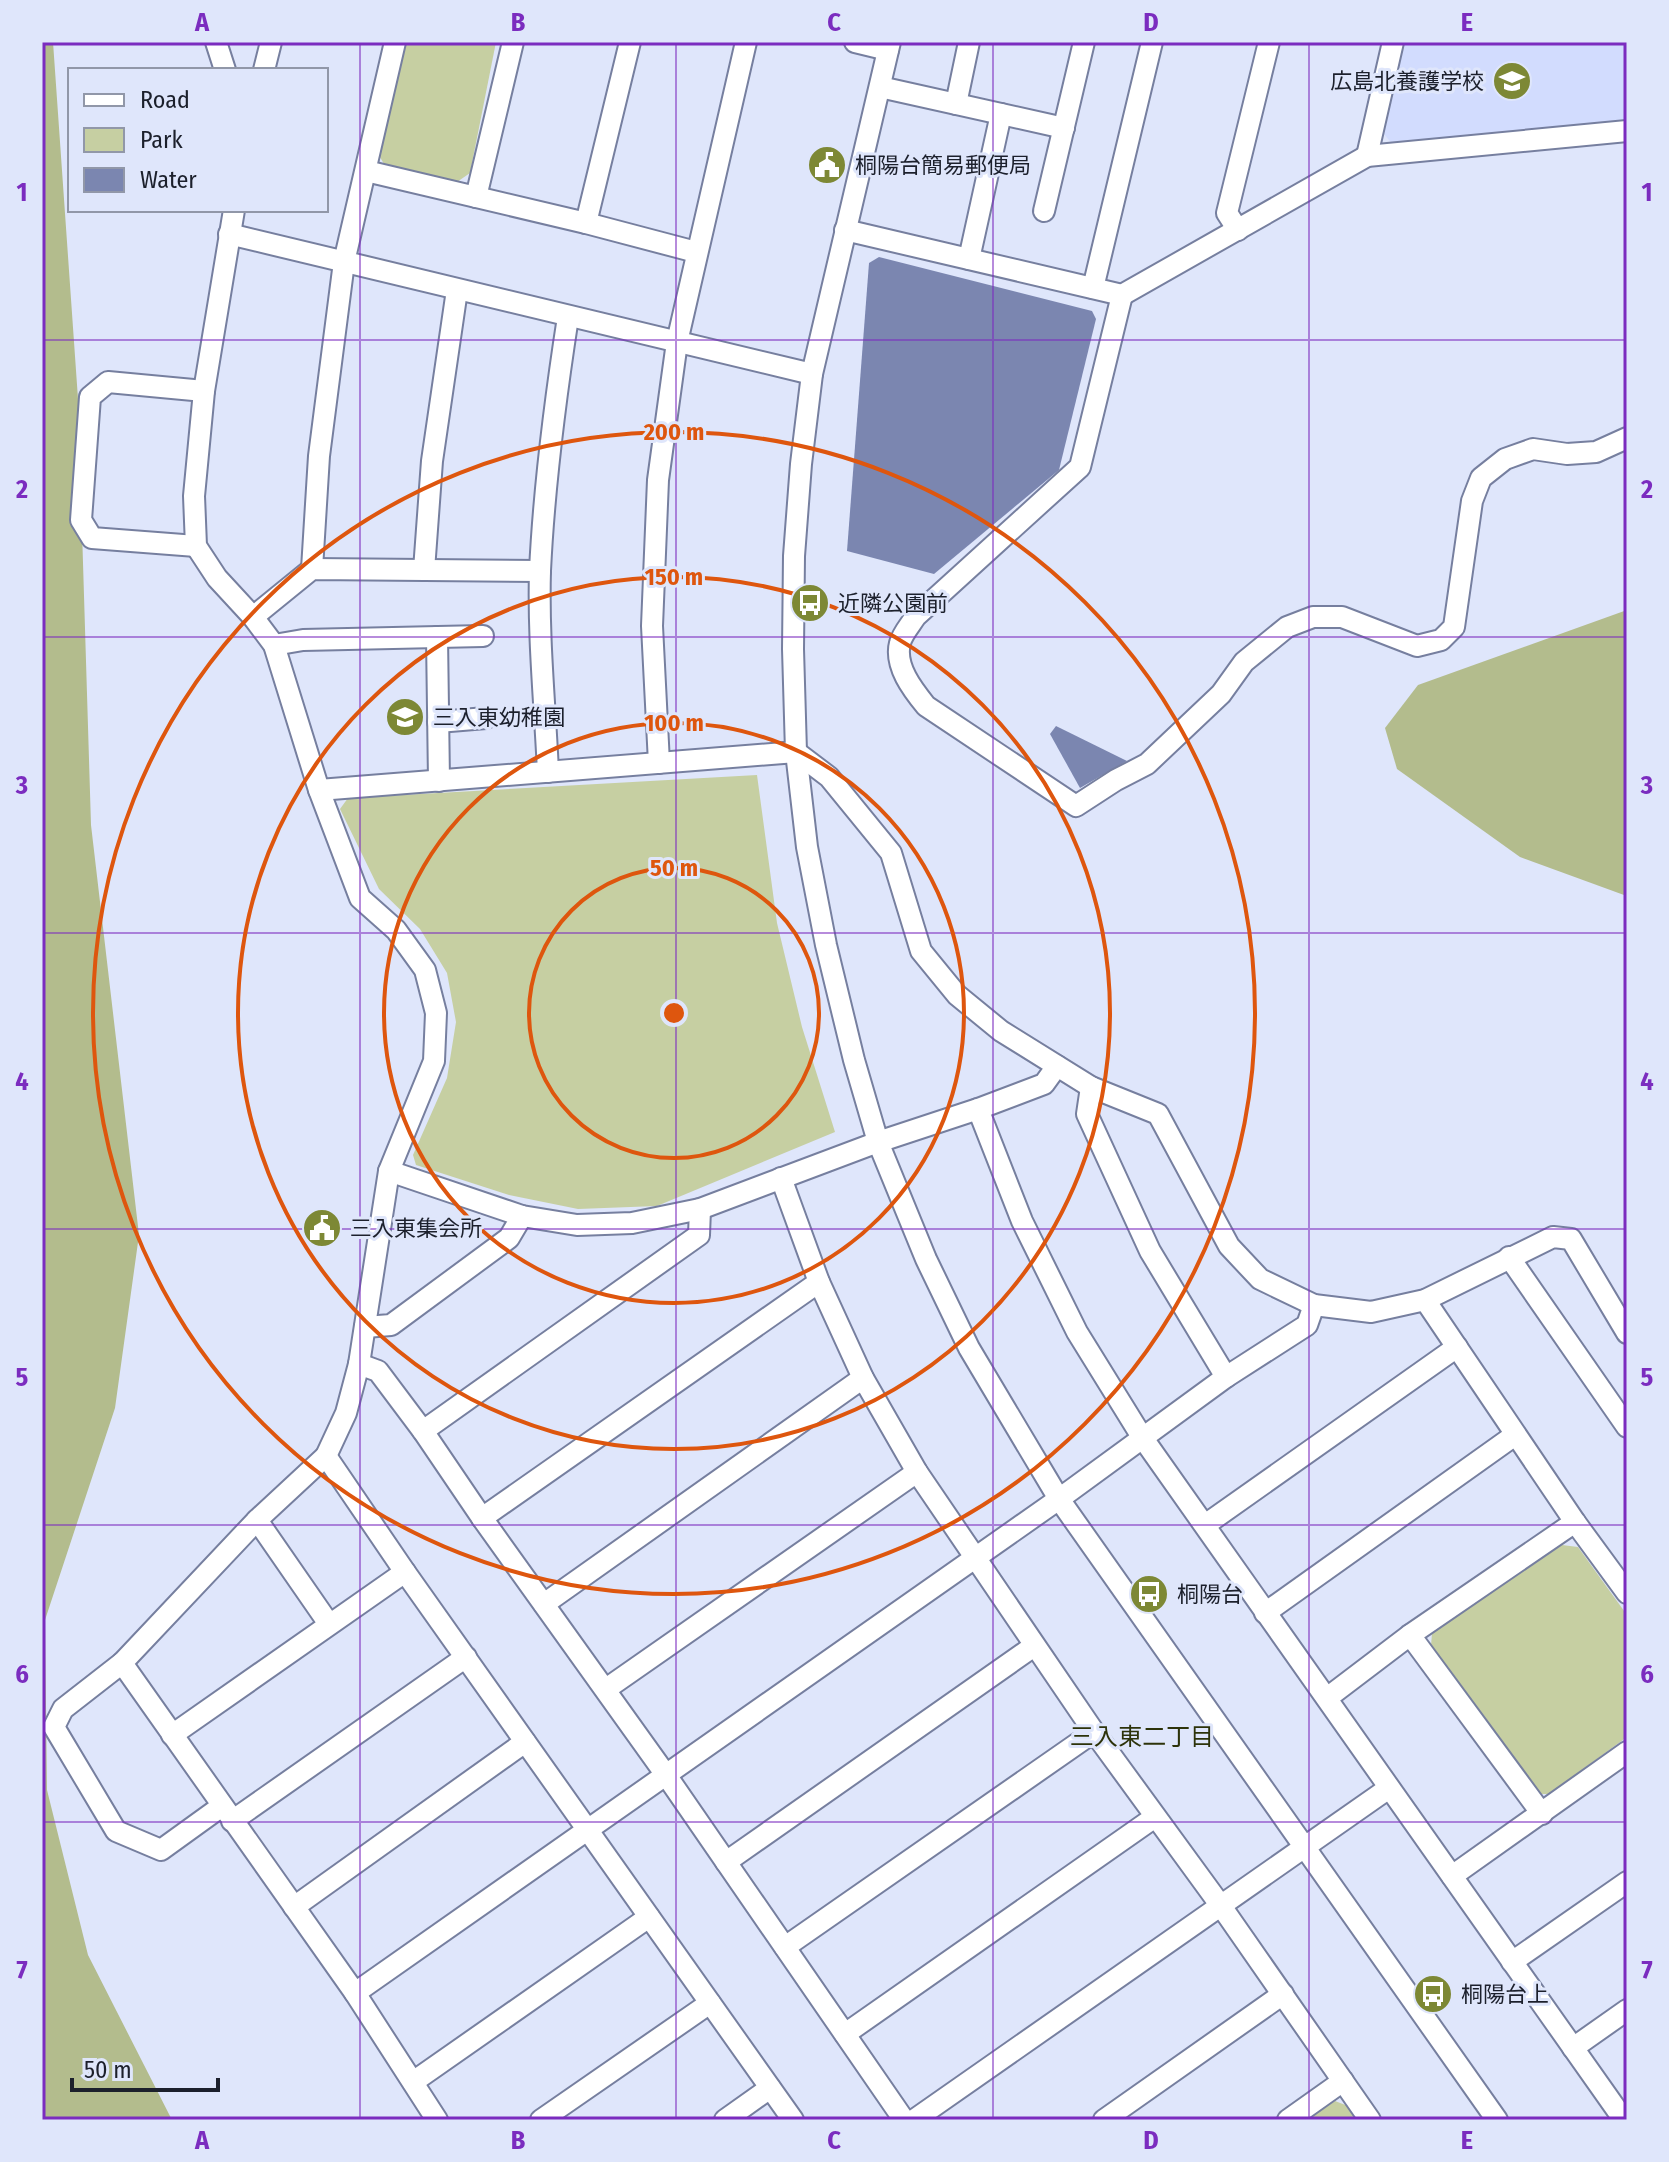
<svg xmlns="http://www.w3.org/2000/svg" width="1669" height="2162" font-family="'Fira Sans Condensed','Noto Sans JP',sans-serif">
<rect width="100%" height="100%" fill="#dfe6fb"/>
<polygon fill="#d2dcfe" points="1405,42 1627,42 1627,121 1393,145 1384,134"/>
<g fill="#c6cfa2">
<polygon points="405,42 496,42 470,173 457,182 384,164 377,152"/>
<polygon points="757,775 777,923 802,1027 835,1132 657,1206 578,1209 509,1195 416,1165 413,1155 447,1078 456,1022 447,973 420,929 379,889 340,809 348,798"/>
<polygon points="1562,1545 1578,1547 1627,1615 1627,1737 1549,1794 1534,1794 1431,1646 1432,1633"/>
<polygon points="1335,2101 1348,2106 1357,2120 1307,2120"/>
</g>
<g fill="#b3bc8d">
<polygon points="42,42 53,42 78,399 91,825 139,1235 115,1408 45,1620 47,1790 88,1955 172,2120 42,2120"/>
<polygon points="1627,610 1627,894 1624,895 1520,857 1397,769 1385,728 1418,685"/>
</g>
<g fill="#7b86b0">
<polygon points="879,257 1092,311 1096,319 1059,470 934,574 847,551 869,263"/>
<polygon points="1056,726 1127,761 1080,788 1050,734"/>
</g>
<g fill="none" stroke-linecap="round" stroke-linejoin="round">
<defs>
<g id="minor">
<polyline points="216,42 225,70"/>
<polyline points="855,42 888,50"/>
<polyline points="890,42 812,374 801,464 794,556 793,649 796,752 807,847 826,945 854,1060 878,1142 926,1259 969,1348 1059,1499 1497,2120"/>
<polyline points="264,70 271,42"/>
<polyline points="880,87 1064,128"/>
<polyline points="956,104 969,42"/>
<polyline points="1367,156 1393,42"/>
<polyline points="366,171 586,223 696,252"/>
<polyline points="476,197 513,42"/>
<polyline points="234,210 204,391 194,496 196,546 217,578 253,617 274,645 319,790 360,898 396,930 425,970 436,1013 434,1061 389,1171 359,1364 346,1413 326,1456 257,1520 122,1663 355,1993 437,2120"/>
<polyline points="1044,211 1084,42"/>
<polyline points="586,223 630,42"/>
<polyline points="845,230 1122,295 1367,156 1627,131"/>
<polyline points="1238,230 1227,213 1269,42"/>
<polyline points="229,234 812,374"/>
<polyline points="969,259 1001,114"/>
<polyline points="1093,288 1152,42"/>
<path d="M1122,295L1080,467L916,616C911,624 902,634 900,643C894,666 913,690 926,706L1076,806L1116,780L1147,764L1221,694L1244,662L1287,627L1313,617H1342L1417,646L1441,640L1454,627L1472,501L1481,478L1505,459L1533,449L1567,454L1596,452L1627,438"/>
<polyline points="196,546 92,538 81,520 90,397 108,382 204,391"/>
<polyline points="312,569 319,456 344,262 395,42"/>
<polyline points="424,570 432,461 457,290"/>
<polyline points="253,617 312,569 540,571"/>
<polyline points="437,637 439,781"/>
<polyline points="274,645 303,640 483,636"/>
<polyline points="438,722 486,718"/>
<polyline points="659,763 652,626 658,480 677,342 746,42"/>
<path d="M548,772C545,705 538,638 540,571C544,486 555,401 568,317"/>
<polyline points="319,790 796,752 829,777 891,853 921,951 957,995 1001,1031 1091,1087 1158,1114 1229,1246 1260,1279 1314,1305 1371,1312 1425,1300 1553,1237 1571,1239 1627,1333"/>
<polyline points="1091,1087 1087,1114 1150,1251 1226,1377"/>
<polyline points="978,1109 1022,1221 1077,1332 1142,1437 1624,2120"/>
<polyline points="389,1171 522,1216 577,1225 632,1223 700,1209 878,1142 978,1109 1044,1084 1057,1066"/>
<polyline points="781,1178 819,1282 863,1378 917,1472 1094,1732 1221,1906 1370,2120"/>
<polyline points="1509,1257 1627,1427"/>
<polyline points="1425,1300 1575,1522 1627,1593"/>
<polyline points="365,1327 391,1325 509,1238 522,1216"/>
<polyline points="359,1364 378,1371 423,1431 482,1518 666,1775 904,2120"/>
<polyline points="423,1431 699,1235 700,1209"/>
<polyline points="326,1456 405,1572 793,2120"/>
<polyline points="482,1518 819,1282"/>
<polyline points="257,1520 329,1624"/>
<polyline points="1205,1525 1457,1347"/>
<polyline points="544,1604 863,1378"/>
<polyline points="1265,1613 1515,1435"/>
<polyline points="1410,1635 1542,1814"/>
<polyline points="122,1663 63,1709 54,1727 116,1831 161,1850 222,1806"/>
<polyline points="606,1689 917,1472"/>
<polyline points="1327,1698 1410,1635 1575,1522"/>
<polyline points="172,1735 405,1572"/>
<polyline points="232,1821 466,1657"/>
<polyline points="726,1862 1034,1646"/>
<polyline points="1452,1876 1627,1752"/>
<polyline points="294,1907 525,1742"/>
<polyline points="785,1947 1094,1732"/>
<polyline points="1512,1962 1627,1882"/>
<polyline points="355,1993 1059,1499 1226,1377 1307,1325 1314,1305"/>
<polyline points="845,2034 1155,1817"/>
<polyline points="1573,2048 1627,2010"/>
<polyline points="413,2082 649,1917"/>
<polyline points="541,2120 710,2003"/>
<polyline points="725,2120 770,2088"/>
<polyline points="914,2120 1389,1788"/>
<polyline points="1104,2120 1283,1994"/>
<polyline points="1288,2120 1343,2081"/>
</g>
</defs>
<use href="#minor" stroke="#767f9f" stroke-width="24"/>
<use href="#minor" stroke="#fff" stroke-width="20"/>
</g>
<path fill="none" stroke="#7b2cbf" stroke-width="2" stroke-opacity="0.55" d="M360,42V2120M676,42V2120M993,42V2120M1309,42V2120M42,340H1627M42,637H1627M42,933H1627M42,1229H1627M42,1525H1627M42,1822H1627"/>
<g fill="none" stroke="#de560e" stroke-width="4">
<circle cx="674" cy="1013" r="145"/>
<circle cx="674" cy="1013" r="290"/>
<circle cx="674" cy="1013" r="436"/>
<circle cx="674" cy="1013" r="581"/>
</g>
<defs>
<symbol id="school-disc" viewBox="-11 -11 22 22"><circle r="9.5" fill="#7d8835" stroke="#dfe6fb"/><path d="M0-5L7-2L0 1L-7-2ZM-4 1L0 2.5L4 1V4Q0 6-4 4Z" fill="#fff"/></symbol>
<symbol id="civic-disc" viewBox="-11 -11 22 22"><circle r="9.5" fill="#7d8835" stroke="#dfe6fb"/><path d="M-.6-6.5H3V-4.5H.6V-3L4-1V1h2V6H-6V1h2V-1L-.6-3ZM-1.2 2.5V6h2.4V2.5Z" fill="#fff"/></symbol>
<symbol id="bus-disc" viewBox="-11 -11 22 22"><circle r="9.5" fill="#7d8835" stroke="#dfe6fb"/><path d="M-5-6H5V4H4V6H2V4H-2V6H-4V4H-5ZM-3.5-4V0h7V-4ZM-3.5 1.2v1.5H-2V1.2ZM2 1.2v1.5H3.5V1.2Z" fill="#fff"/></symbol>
</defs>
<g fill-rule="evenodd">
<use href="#school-disc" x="1490" y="59" width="44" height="44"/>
<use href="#civic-disc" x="805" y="143" width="44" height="44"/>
<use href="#bus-disc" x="788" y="581" width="44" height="44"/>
<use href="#school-disc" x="383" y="695" width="44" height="44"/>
<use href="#civic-disc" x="300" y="1206" width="44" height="44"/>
<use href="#bus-disc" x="1127" y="1572" width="44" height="44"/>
<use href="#bus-disc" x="1411" y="1972" width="44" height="44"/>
</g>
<g text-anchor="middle" stroke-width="6" stroke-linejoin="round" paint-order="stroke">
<g font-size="22" fill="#1c202c" stroke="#dfe6fb" text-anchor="start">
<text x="1484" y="89" text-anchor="end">広島北養護学校</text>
<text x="855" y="173">桐陽台簡易郵便局</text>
<text x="838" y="611">近隣公園前</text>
<text x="433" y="725">三入東幼稚園</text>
<text x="350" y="1236">三入東集会所</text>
<text x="1177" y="1602">桐陽台</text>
<text x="1461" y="2002">桐陽台上</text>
</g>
<g font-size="24" fill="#2d330a" stroke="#dfe6fb">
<text x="1142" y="1745">三入東二丁目</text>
</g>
</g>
<circle cx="674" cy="1013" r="12" fill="#de560e" stroke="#dfe6fb" stroke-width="4"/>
<g font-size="24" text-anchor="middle" font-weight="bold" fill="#de560e" stroke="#dfe6fb" stroke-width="6" stroke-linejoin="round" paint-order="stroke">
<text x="674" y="440">200 m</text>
<text x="674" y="585">150 m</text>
<text x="674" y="731">100 m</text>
<text x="674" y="876">50 m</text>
</g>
<rect width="1669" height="2162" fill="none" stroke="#dfe6fb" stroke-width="88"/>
<rect x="68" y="68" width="260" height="144" fill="#dfe6fb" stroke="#9197a8" stroke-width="2"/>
<rect x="84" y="94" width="40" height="12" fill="#ffffff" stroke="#9197a8" stroke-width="2"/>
<text x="140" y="108" font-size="24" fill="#1c202c">Road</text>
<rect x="84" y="128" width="40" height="24" fill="#c6cfa2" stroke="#9197a8" stroke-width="2"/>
<text x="140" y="148" font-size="24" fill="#1c202c">Park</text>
<rect x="84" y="168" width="40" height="24" fill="#7b86b0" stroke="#9197a8" stroke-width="2"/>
<text x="140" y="188" font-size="24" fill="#1c202c">Water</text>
<path d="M72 2078v12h146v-12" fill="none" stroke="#1c202c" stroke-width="4"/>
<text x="84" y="2078" font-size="24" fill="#1c202c" stroke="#dfe6fb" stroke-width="6" paint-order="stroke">50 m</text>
<rect x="44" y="44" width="1581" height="2074" fill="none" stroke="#7b2cbf" stroke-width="3"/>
<g font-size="26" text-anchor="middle" font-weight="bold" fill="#7b2cbf">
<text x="202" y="31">A</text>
<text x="518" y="31">B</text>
<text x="834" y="31">C</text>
<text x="1151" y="31">D</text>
<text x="1467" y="31">E</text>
<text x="22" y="201">1</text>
<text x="1647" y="201">1</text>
<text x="22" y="498">2</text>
<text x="1647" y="498">2</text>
<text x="22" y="794">3</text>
<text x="1647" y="794">3</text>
<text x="22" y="1090">4</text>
<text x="1647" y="1090">4</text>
<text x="22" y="1386">5</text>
<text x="1647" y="1386">5</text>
<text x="22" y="1683">6</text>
<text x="1647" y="1683">6</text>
<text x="22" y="1979">7</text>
<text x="1647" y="1979">7</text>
<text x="202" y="2149">A</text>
<text x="518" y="2149">B</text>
<text x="834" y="2149">C</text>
<text x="1151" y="2149">D</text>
<text x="1467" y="2149">E</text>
</g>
</svg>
